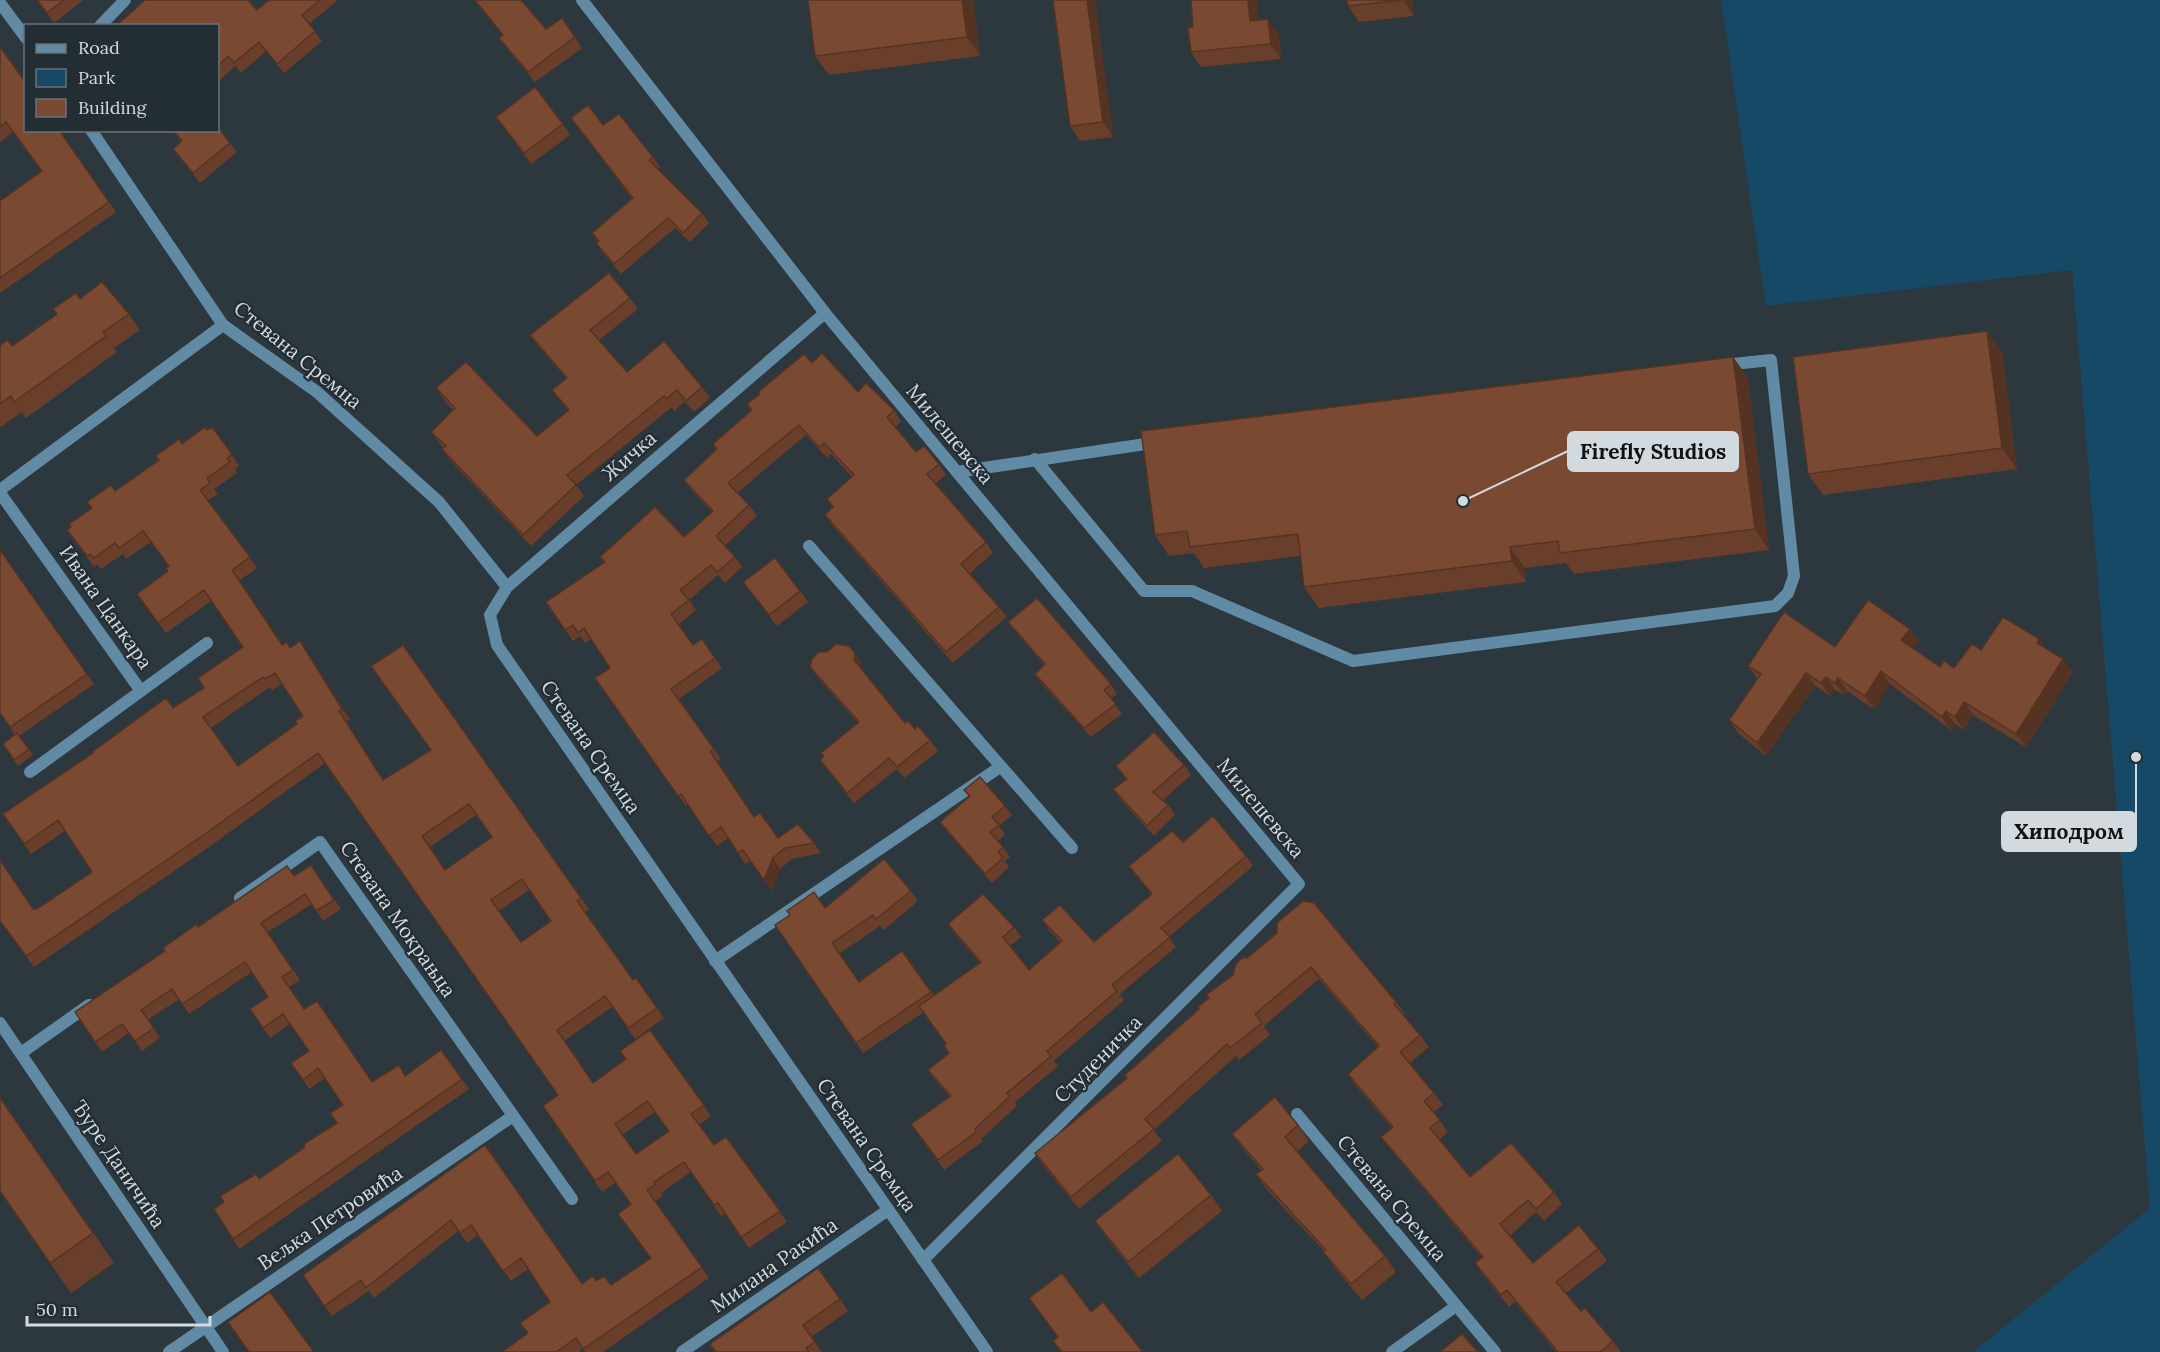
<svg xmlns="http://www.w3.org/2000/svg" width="2160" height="1352" font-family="Lora,serif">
<rect width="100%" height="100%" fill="#2c373e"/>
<polygon fill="#164966" points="1721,0 2160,0 2160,1352 1973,1352 2150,1208 2072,270 1766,306"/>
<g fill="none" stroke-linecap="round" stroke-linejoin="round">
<g stroke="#618aa5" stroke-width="12">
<polyline points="0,3 26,38"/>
<polyline points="1035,459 1144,591 1192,591 1353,661 1775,606 1788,593 1794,576 1771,360 1724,365"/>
<polyline points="957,472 1159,442"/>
</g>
<g stroke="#618aa5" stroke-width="12">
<polyline points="582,0 825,313 1299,884 923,1260"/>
<polyline points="100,26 125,0"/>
<polyline points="91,130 223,325 317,392 439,502 507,587"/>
<polyline points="825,313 507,587 490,615 497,645 987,1352"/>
<polyline points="0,490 223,325"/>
<polyline points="0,493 141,691 30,772"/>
<polyline points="809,546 1072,848"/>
<polyline points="141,691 207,643"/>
<polyline points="240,898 320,842 572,1199"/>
<polyline points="715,961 1000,767"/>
<polyline points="0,1023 223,1352"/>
<polyline points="21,1053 89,1005"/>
<polyline points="1297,1114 1495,1352"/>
<polyline points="169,1352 513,1116"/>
<polyline points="682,1352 888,1210"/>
<polyline points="1392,1352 1456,1306"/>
</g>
</g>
<g fill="#693f2b" fill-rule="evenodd">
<polygon points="37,0 83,0 54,23"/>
<polygon points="269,0 338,0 309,24 322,41 284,73 266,51 241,73 235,66 218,82 218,26 257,10"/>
<polygon points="474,0 521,0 546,29 562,18 582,48 535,82 507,49 499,38 503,35"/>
<polygon points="973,0 980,56 829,75 815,56"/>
<polygon points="1053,0 1095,0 1113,137 1080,141 1070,126"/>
<polygon points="1191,0 1257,0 1259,20 1279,35 1281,59 1201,67 1191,52 1193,27"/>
<polygon points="1347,0 1412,0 1414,16 1359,22 1348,6"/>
<polygon points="0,47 116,212 0,293 0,201 41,171 13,132 0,142"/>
<polygon points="496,117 563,124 570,135 531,164"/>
<polygon points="571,118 603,125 653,157 660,167 657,169 702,213 709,223 690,242 675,228 621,274 603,253 596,243 598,242 592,233 632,199"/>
<polygon points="173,130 218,130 230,143 237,152 200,183 173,149 181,142"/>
<polygon points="630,298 638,309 599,340 627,372 702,387 710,398 694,412 685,402 674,411 672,407 576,485 584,496 531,546 450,460 442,449 444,448 439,443 431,432 453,410 444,400 436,388 537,436 568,411 552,390 566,378 538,346 530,335"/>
<polygon points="80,299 129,314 140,330 114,348 117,352 26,418 22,412 1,427 0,425 0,345 12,346"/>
<polygon points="1987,331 2002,352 2017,469 1823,495 1808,474"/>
<polygon points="1733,357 1748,378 1769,550 1574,574 1566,563 1525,568 1526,582 1319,608 1304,587 1300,556 1204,568 1194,553 1169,556 1155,535"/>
<polygon points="812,363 858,392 894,410 901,421 896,427 916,452 939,464 946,475 935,484 986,542 993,553 969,574 999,607 1007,617 953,663 832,525 825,515 832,508 827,499 852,477 831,454 827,458 806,435 737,493 749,505 757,516 725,546 735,557 742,567 725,583 718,575 689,600 696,610 678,625 693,645 702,639 722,668 679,699 721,759 717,762 754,817 778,838 814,843 821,853 792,859 780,869 772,891 750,861 745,864 728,838 717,846 688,804 686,806 595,678 610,668 591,639 585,643 580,636 573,641 546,602 604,563 600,557 684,537 712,512 691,490 684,480 716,449 713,444 751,411 747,404"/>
<path d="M212,427L239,465L235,469L237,473L214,489L218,494L208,500L257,568L239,581L283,645L291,647L300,641L350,719L346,722L383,780L431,750L403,645L589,909L585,912L633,980L636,978L664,1018L635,1039L612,1007L564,1041L593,1083L626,1059L650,1030L711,1116L699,1125L714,1145L726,1137L787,1222L749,1248L725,1214L721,1216L691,1172L661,1193L663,1196L655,1201L709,1278L603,1352H585L583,1349L579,1352H502L528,1333L550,1302L528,1269L511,1281L478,1235L467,1243L458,1231L374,1298L369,1291L332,1316L303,1275L485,1145L582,1284L597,1281L611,1285L651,1258L631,1204L615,1183L602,1192L543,1106L558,1095L325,763L209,847L34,967L0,921L33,909H37L92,872L65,831L31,854L3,814L173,708L204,688L243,647L211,601L166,633L137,594L168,571L169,567L151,542L126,559L123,554L101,569L98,565L94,567L67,530L115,491L182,444ZM282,684L303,716L297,724L238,766L211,728L270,687L272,690ZM476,815L492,837L445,870L430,847ZM529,890L551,921L521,942L499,911ZM655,1112L669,1131L636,1154L622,1135Z"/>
<polygon points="0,550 94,684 19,736 33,755 18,766 3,744 15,735 0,713"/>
<polygon points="743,582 800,591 808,602 777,626"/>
<polygon points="1008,622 1111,684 1117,694 1111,699 1122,714 1091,737 1041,683 1035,674 1044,665 1015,631"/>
<polygon points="1910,629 1919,642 1914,648 1940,667 1954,668 1981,650 2039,639 2046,649 2073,672 2026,747 1973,715 1964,730 1955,724 1951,730 1890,684 1874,709 1847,691 1844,695 1835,690 1830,696 1815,686 1766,756 1738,733 1729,720 1758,679 1748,666 1835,647"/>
<polygon points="827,652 855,653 862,664 862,669 905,723 930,740 938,751 904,778 897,769 854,803 820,760 824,757 821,753 858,723 818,678 810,667"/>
<polygon points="1184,765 1191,775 1163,800 1168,805 1175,815 1154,836 1120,799 1113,789 1126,779 1116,766"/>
<polygon points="964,790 1005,806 1012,815 999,826 1005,834 998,841 1010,857 1005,861 1009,867 992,883 947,831 940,822 969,797"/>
<polygon points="1183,842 1246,856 1253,866 1169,937 1176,947 1120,994 1124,1000 1054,1061 1058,1066 1015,1102 1017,1106 981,1139 983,1141 944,1170 911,1124 949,1096 935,1080 928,1070 948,1053 944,1046 946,1044 924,1012 863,1053 775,925 911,891 918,901 884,930 880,926 839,954 859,982 902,951 934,995 980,963 955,934 948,924 1014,927 1021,937 1010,946 1029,970 1060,942 1049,930 1042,920 1094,942 1151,894 1129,866"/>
<polygon points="311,865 341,909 323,921 312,904 268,932 300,980 289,987 304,1009 372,1082 406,1076 441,1050 469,1089 239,1249 233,1239 259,1179 337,1123 343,1105 325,1078 309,1089 291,1063 309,1051 290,1024 270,1038 250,1009 268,997 252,972 189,1014 179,999 148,1020 160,1038 142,1051 129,1033 102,1052 75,1012 165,951 198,927 294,876"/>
<polygon points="1277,933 1396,1002 1405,1014 1403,1015 1420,1035 1429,1047 1410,1063 1434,1093 1443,1105 1434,1112 1448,1132 1440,1139 1470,1177 1554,1192 1562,1204 1544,1221 1536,1212 1510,1236 1533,1263 1598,1249 1607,1261 1566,1293 1581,1311 1613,1341 1621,1352 1556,1352 1515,1302 1509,1307 1483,1275 1475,1263 1482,1258 1390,1149 1381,1137 1392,1128 1356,1086 1348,1074 1378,1047 1319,979 1264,1026 1270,1035 1239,1060 1236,1056 1154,1130 1162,1141 1079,1209 1043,1165 1035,1153 1127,1079 1199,1009 1208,998 1233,975 1247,958"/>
<polygon points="0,1097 114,1263 71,1293 0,1191"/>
<polygon points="1298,1125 1309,1141 1297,1152 1385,1256 1396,1272 1362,1300 1335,1268 1323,1252 1324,1251 1267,1190 1256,1174 1261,1170 1244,1150 1232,1134"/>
<polygon points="1211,1195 1222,1211 1139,1278 1106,1237 1095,1221"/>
<polygon points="840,1299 848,1311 811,1337 822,1352 716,1352"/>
</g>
<g fill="#553323">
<polygon points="962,0 973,0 980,56 967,37"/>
<polygon points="1087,0 1095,0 1113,137 1103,122"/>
<polygon points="1248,0 1257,0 1261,37 1250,21"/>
<polygon points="1403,0 1412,0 1414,16"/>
<polygon points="1268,19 1279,35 1281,59 1271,44"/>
<polygon points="1987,331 2002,352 2017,469 2002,448"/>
<polygon points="1733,357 1748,378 1769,550 1755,529"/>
<polygon points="1510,547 1525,568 1526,582 1512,561"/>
<polygon points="1910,629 1919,642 1911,653 1901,640"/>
<polygon points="2039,639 2048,652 2037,643"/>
<polygon points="300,641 307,652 350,719 342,709"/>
<polygon points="855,653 862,664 862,670 854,660"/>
<polygon points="2063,659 2073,672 2026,747 2016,734"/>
<polygon points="1881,671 1890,684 1874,709 1865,696"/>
<polygon points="1806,673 1815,686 1766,756 1757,743"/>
<polygon points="1826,677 1835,690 1830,696 1821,683"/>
<polygon points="1838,678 1847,691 1844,695 1835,683"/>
<polygon points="1964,702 1973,715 1964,730 1955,717"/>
<polygon points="1946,711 1955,724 1951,730 1942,717"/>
<polygon points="773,858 780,869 772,891 764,880"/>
</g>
<g fill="#7a4932" stroke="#553323" stroke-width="1.5" fill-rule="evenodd">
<polygon points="37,0 64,0 47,13"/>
<polygon points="145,0 248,0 257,10 269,0 320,0 302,15 315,31 277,64 259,42 234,63 228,56 218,66 218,26 116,26"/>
<polygon points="475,0 521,0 546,29 562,18 575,37 528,72 499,38 503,35"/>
<polygon points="808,0 962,0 967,37 815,56"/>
<polygon points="1053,0 1087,0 1103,122 1070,126"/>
<polygon points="1191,0 1248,0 1250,21 1268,19 1271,44 1191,52 1188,28 1193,27"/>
<polygon points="1347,0 1402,0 1348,6"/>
<polygon points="0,47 26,83 26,130 59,130 109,202 0,278 0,201 42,171 6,122 0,127"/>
<polygon points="535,87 563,124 524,153 496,117"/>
<polygon points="588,105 603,125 619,114 653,157 649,160 702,213 683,233 668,218 614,264 596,243 599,241 592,233 633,198 571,118"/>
<polygon points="218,127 230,143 193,173 173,149 182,141 173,130 218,130"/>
<polygon points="609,273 630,298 590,330 627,372 664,341 702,387 686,401 677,390 666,399 664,396 567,475 576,485 523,535 442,449 446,446 431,432 455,408 436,388 466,362 537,436 569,410 552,390 567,378 530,335"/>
<polygon points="102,282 129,314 103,332 106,336 14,402 11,396 0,404 0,345 8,340 12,346 57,314 53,309 76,293 80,299"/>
<polygon points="1987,331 2002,448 1808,474 1793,357"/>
<polygon points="822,353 858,392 866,383 894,410 887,417 916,452 924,446 939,464 927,474 986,542 961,564 999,607 946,652 825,515 833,507 827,499 854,475 824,443 819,447 799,425 728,483 749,505 716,536 735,557 717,572 711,565 680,590 689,600 671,614 693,645 702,639 715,658 671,689 714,749 710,751 754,817 760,813 778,838 798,824 814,843 785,848 773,858 764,880 743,850 738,853 721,827 709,836 681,794 678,796 595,678 610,668 584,628 578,633 573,625 565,630 546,602 605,562 600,557 655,507 684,537 713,511 684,480 717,449 713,444 752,410 747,404 760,394 758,392 804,354 812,363"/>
<polygon points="1733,357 1755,529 1560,553 1558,541 1510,547 1512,561 1304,587 1298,534 1190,547 1187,531 1155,535 1141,431"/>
<path d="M205,427L207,430L212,427L232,454L227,458L230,462L207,478L210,483L200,490L250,557L232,570L282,645L287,642L290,648L300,641L342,709L339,711L383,780L431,750L371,666L403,645L581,898L577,901L633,980L636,978L657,1008L628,1028L605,996L557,1030L593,1083L626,1059L620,1051L650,1030L704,1105L691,1114L714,1145L726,1137L780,1211L741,1237L718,1203L714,1205L684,1162L654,1182L655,1185L647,1190L702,1267L583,1349L576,1338L556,1352H502L528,1333L520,1323L550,1302L521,1258L503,1271L471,1225L460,1233L451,1220L366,1288L361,1280L324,1306L303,1275L485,1145L582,1284L593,1276L596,1281L604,1276L611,1285L651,1258L618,1214L631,1204L608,1172L595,1181L543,1106L558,1095L318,753L202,836L26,956L0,921V860L33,909H37L92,872L58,820L24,844L3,814L93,753L92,752L166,698L173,708L204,688L198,678L243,647L204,590L158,623L137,594L168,571L166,568L169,566L143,531L119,548L115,543L94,558L90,554L87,556L67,530L71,527L69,524L92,508L87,502L111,485L115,491L159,460L156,456L179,439L182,444ZM275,673L303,716L295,721L297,724L238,766L203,717L263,677L265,679ZM469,804L492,837L445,870L422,836ZM522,879L551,921L521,942L491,900ZM647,1101L669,1131L636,1154L615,1124Z"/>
<polygon points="0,550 87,674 10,727 0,713"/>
<polygon points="775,558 800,591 769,615 743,582"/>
<polygon points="1037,598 1111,684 1104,690 1116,704 1084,728 1035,674 1045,664 1008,622"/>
<polygon points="1868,600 1910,629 1901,640 1940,667 1944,661 1954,668 1972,644 1981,650 2003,617 2039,639 2037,643 2063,659 2016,734 1964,702 1955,717 1946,711 1942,717 1881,671 1865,696 1838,678 1835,683 1826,677 1821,683 1806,673 1757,743 1729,720 1761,674 1748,666 1784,612 1835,647"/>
<polygon points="836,644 849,646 855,653 854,660 905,723 908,721 915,729 918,726 930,740 897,767 889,758 847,793 820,760 824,756 821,753 859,722 810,667 812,659 819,652 827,652"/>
<polygon points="1154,732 1184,765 1153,792 1168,805 1147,826 1113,789 1127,779 1116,766"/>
<polygon points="17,733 29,749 14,760 3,744"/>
<polygon points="980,777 1005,806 992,817 999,825 990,832 1003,847 998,852 1003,858 985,874 940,822 970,796 964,790"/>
<polygon points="1213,816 1246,856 1161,928 1170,937 1112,985 1117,991 1047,1051 1051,1056 1007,1093 1010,1096 975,1129 976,1132 938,1160 911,1124 951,1096 928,1070 949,1053 944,1046 946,1044 919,1006 981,962 948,924 983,894 1014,927 1003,937 1029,970 1062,941 1042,920 1060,905 1094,942 1152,894 1129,866 1172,831 1183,842"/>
<polygon points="884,859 911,891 876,919 873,915 832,943 859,982 902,951 931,992 856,1043 775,925 790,915 787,911 814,892 825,908"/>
<polygon points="311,865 334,900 316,911 305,894 261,923 293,970 282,977 304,1009 317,1001 372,1082 399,1065 405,1076 441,1050 462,1079 233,1239 214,1209 224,1202 220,1196 256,1174 259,1179 305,1147 304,1144 337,1123 330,1113 343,1105 318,1068 303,1080 291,1063 309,1051 283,1014 263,1028 250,1009 268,997 245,962 182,1004 172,989 141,1010 154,1028 135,1041 122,1024 95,1042 75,1012 165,951 163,948 197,924 198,927 287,866 294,876"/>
<polygon points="1303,901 1314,903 1396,1002 1394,1004 1420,1035 1400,1052 1434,1093 1424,1101 1440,1120 1430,1128 1470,1177 1511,1143 1554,1192 1536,1209 1528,1200 1500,1224 1533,1263 1579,1225 1598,1249 1556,1282 1581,1311 1585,1308 1613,1341 1600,1352 1558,1352 1507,1290 1501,1295 1475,1263 1483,1257 1381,1137 1393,1127 1348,1074 1379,1046 1311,967 1255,1014 1262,1023 1230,1048 1227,1044 1145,1119 1154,1129 1071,1197 1035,1153 1127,1078 1125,1075 1199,1009 1198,1007 1209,998 1206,995 1233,975 1236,964 1242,958 1247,958 1277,933 1277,923"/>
<polygon points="1275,1097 1298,1125 1285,1137 1385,1256 1351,1284 1323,1252 1326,1250 1256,1174 1263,1169 1232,1134"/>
<polygon points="0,1098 93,1233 50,1263 0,1191"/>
<polygon points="1178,1154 1211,1195 1128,1262 1095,1221"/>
<polygon points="818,1268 840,1299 803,1325 815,1342 806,1348 809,1352 716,1352 710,1344"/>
<polygon points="1062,1273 1091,1312 1103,1302 1143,1352 1062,1352 1053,1341 1058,1337 1029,1298"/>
<polygon points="270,1292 314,1352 249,1352 228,1322"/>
<polygon points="1462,1334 1478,1352 1440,1352"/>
</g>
<g text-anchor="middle" stroke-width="4.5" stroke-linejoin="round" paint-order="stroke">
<g font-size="20" fill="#d3dadf" stroke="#222d34">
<text transform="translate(298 355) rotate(39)" y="7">Стевана Сремца</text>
<text transform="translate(950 434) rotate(50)" y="7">Милешевска</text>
<text transform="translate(629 456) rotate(-41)" y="7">Жичка</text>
<text transform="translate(106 607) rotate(55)" y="7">Ивана Цанкара</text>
<text transform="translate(591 747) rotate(55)" y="7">Стевана Сремца</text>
<text transform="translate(1261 808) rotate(50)" y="7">Милешевска</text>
<text transform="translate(398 919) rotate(55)" y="7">Стевана Мокрањца</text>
<text transform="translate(1098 1059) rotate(-45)" y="7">Студеничка</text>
<text transform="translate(867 1145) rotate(55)" y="7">Стевана Сремца</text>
<text transform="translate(119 1164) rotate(56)" y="7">Ђуре Даничића</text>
<text transform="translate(1392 1198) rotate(50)" y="7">Стевана Сремца</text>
<text transform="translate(330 1218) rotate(-34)" y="7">Вељка Петровића</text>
<text transform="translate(774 1265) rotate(-35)" y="7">Милана Ракића</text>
</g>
</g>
<path fill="none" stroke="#d3dadf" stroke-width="2" d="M1463 501L1568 451M2136 757L2136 831"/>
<g fill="#d3dadf" stroke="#222d34" stroke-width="2">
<circle cx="1463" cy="501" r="6"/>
<circle cx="2136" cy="757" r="6"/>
</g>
<g fill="#d3dadf" stroke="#d3dadf" stroke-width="2">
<rect x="1568" y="432" width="170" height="39" rx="6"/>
<rect x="2002" y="812" width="134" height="39" rx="6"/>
</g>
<g font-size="21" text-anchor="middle" font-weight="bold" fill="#111">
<text x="1653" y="459">Firefly Studios</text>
<text x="2069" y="839">Хиподром</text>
</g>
<rect x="24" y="24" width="195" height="108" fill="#222d34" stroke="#697278" stroke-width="1.5"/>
<rect x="36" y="44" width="30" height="9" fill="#618aa5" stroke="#697278" stroke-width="1.5"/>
<text x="78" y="54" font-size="18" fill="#d3dadf">Road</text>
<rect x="36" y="69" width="30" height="18" fill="#164966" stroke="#697278" stroke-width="1.5"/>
<text x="78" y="84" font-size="18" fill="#d3dadf">Park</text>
<rect x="36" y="99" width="30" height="18" fill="#7a4932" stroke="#697278" stroke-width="1.5"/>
<text x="78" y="114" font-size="18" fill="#d3dadf">Building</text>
<path d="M27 1316v9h183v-9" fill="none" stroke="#d3dadf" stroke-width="3"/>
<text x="36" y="1316" font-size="18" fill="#d3dadf" stroke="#222d34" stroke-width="4.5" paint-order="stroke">50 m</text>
</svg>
